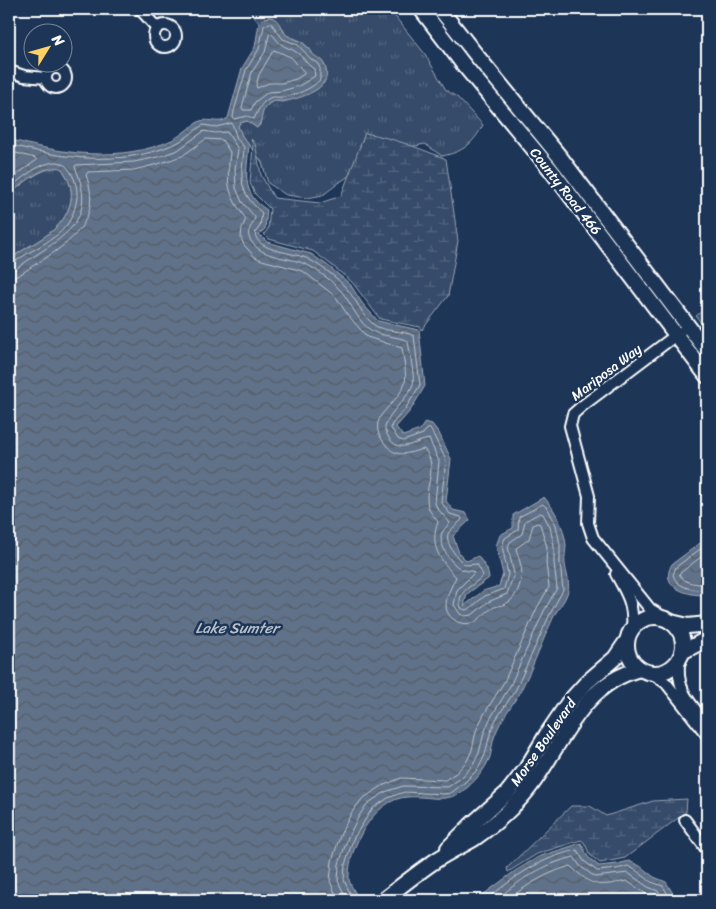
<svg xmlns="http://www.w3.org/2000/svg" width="716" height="909" font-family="Sriracha,sans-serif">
<defs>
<pattern id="grass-tufts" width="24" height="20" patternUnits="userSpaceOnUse" patternTransform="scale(1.25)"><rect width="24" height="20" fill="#364b69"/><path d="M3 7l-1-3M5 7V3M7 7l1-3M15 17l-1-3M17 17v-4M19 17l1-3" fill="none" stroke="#546680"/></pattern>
<pattern id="wetland-marsh" width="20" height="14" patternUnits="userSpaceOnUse" patternTransform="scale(1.25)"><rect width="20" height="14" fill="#364b69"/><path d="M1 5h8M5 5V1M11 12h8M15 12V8" fill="none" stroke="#546680"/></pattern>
<pattern id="water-waves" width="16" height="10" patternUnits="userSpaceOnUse" patternTransform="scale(1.25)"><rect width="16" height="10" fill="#617289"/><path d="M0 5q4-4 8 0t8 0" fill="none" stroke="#555d67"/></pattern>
</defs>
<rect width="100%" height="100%" fill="#1d3557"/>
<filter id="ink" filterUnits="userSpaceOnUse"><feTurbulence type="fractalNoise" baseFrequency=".02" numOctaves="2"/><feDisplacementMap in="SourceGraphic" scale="10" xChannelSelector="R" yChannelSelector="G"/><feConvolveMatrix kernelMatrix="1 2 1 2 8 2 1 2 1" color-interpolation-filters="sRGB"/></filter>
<g filter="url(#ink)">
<g fill="url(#grass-tufts)" stroke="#9aa5b4">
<path d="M248,9H389L425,54L446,90L458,98L483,125C473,144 463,152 442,156L425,144L395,150L367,163L340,182L323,195L307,198L286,195L268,183L262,162L242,136L238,126L239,123L247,121L257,128L260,125L263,110L270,103L274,101L283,102L316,90L324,83L326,77L325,66L322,61L314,56L310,49L301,41L286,35L282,27L270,17L264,18L259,23Z"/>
<path d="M56,167L61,168C68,177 73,188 71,200C65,233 32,241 9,260V195C23,183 37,171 56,167Z"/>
<polygon points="707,307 707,331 696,316"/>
</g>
<g fill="url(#wetland-marsh)" stroke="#9aa5b4">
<path d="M365,133C393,138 419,148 446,159L458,241L448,296L422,330L420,327L380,319L352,282L329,263L313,251L269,239L264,234L268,229L270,209L255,194L250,183L253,145L251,139L255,143L261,175L274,198L320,203L341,196Z"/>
<polygon points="687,799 686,812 625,858 600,863 590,855 584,842 581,840 537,854 508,872 507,868 571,806 590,806 606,816 653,801"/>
</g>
<g fill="url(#water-waves)" stroke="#a0aab8">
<path d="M270,17C281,19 280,31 288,36C294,39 300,40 305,45C308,48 310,50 312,53C316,58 321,58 324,64C336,87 304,97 287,101C282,102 276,100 272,102C259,108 264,121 257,128L247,121L240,123L238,126L242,136L249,145C247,172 240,193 267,210L265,229L259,234L267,242L311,254L327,265L350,284L362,303L378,321L419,330L425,386L410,411L396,427L403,436L420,430L425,422L432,424L439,433L451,459L446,501L453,510L466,513L470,520L453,536L459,553L467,561L478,556L487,569L489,578L467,594L464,606L483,591L499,586L503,574L496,546L500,535L513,528V515L544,497C556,511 564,527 566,545C566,551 564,558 565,564C566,572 570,582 568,590C567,599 558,608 554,616C542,641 533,668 520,692C512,706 501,719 495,735C492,742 492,750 490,757C486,768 477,779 468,787C446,806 432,795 407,797C374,799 349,847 349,876C348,885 357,892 358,900H9V260C32,241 65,233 71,200C73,188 68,177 61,168C41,165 23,184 9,195V139C60,154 121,163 172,140C182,135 190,126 200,121C210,118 219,125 228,118L242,68L255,47L259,23L264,18Z"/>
<path d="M707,538V595C689,596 658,588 672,564Z"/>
<polygon points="581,843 588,857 599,866 617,864 629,861 640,866 654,877 666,882 677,900 476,900 515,871 538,857"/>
</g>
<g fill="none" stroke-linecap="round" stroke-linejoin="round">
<g stroke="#c0c7d0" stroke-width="1">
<path d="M271,23L283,39L298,45L311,59L318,64L320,68V80C311,89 297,95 284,97C278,98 273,95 268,99C260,104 258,111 254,119L247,116L234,119L233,117L234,111L246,70L259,49L264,26Z"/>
<path d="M270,33C275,35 276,41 281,44C285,48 291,48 296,52C303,56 306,64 314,69L315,76L299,86L282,91L268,92L255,102L251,110H243L242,107L252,72L265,52Z"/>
<polygon points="274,50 291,57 304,72 304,74 296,79 282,83 269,83 257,88 256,85 259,75"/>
<path d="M9,144C60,159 124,167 174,144C185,140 193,131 203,125L216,127L232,123L237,139L244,147C242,179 236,189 262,213L260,226L255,233C257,253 295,251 310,260C322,267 337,277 346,288C356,299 362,315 374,325C383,332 404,330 414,336L420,385L406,408L392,424L391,428L398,439L403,441L423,434L427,429H430L434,436L446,460L441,502L450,514L461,517L462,519C459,524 450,529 448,534C445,544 459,561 466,565L477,564L483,575C475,586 455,590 461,608L465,610L469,609L485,596L504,589L508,574L502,546L505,538L518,530L519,517L543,504L548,509L556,525L560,545V563L563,590L550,614L516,689L495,721L490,734L485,755L478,769L464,783L451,793L444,794L404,792L388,798L372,809L353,839L345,865L344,880L353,900"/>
<polyline points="9,151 35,158 37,160 9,180"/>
<path d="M9,189C22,178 37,164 55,162C70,161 78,184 77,197C76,207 72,218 66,226C53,242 30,250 13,263L9,264"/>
<path d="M9,270L16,269C55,239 101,227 75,167L76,165L134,162L158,157L178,150L204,131L215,133L227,132L238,149L235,169L236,188L242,202L255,217C254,225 244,231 251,241C263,259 287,256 305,264C317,269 333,282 342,292C352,304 358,323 372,331C383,337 398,336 408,341C409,349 415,378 413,384C408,400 384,415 385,430C396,457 409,443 429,439L439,461L435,503L437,508L450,523C447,527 442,530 441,536C441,551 456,573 472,571L474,573L457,590L454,605L460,614L465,616L472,615L488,602L507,594L514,574L508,547L510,542L522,534L525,521L540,513L543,514L550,527L554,546V563L557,588L544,611L510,686L490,719L484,733L479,753L473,765L461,778L448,787L403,786L385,792L367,804L359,816L348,837L339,864L338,881L347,900"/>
<path d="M9,278C20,277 27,269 36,264C70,243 103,220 86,175L88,172L134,170L158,164L182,156L206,139L222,140L230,152C227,184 226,192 246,219L242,228L241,238L244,245L255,257L262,260L303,271L336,297L347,314L367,337L402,348C403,355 407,376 405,382C398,408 361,416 386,445C398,460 409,452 424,449C440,468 423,485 428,506C429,512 435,517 438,522C429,547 440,559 456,577C450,590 437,610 456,621C461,624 467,624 472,623C479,621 484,613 491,609C495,606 501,606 505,604C515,600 519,589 521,579C524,569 518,558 516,548L529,539L533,525L537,523L540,524L547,547L546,563L549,587L537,608L504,682L483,716L476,731L472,750L467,761L456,773L445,780L401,778L382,786L362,799L352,812L341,833L332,861L330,881L338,900"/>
<path d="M707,544L676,567L673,575C678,589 694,590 707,590"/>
<path d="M707,552L679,574C685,584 696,584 707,584"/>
<path d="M486,900C515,876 540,858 577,850L584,861L597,871L617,869L628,866L637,871L651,882L663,886L671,900"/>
<path d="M496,900C519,880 543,864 574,857L580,866L595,877L628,873L648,887L658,891L664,900"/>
<path d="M507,900C527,885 546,873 570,866C594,887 595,887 627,881L655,900"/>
</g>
<defs>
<g id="minor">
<polyline points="140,9 157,28"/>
<circle cx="165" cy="36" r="11"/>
<circle cx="56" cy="78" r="10"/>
<polyline points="9,71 24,76 46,78"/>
<path d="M616,574C627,594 634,604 632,628"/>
<polyline points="665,618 650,609 593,538 588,523 589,496 570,426 573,414 582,406 680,332"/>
<path d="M680,659C674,688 690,703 707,724"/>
<polyline points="653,674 666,683 707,735"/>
<polyline points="685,820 707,850"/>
</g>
<g id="major">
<polyline points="421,9 463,64 551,170 707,376"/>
<polyline points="440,9 477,56 560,157 707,351"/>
<circle cx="655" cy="645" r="28"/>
<polyline points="671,622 688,626 707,624"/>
<polyline points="682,652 707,639"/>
<polyline points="448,848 471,825 507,793 526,769 547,734 568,703 587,682 615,658 626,642"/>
<path d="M383,900C400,887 417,873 435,861C448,852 462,846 475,838C494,825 511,810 526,792C562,748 578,685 640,669"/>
</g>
</defs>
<use href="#minor" stroke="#fff" stroke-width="14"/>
<use href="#major" stroke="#fff" stroke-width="18"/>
<use href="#minor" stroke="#1d3557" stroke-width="10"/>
<use href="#major" stroke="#1d3557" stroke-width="14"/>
</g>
</g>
<g text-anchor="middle" stroke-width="5" stroke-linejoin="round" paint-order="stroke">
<g font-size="14" fill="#fff" stroke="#1d3557">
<text transform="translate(566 191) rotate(52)" y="5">County Road 466</text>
<text transform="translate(606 372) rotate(-37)" y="5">Mariposa Way</text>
<text transform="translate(543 742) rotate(-55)" y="5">Morse Boulevard</text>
</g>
<g font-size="15" font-style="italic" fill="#b8c0ca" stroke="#1d3557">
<text x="237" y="633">Lake Sumter</text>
</g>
</g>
<rect width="716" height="909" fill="none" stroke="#1d3557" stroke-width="30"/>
<rect x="15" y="15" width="686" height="879" fill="none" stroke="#fff" stroke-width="2" filter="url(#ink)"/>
<g transform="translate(48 48) rotate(53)"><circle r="24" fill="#1d3557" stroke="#77869a"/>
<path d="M0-4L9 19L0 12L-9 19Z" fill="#ffd166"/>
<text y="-8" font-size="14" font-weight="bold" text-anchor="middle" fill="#ffffff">N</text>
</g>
</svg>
